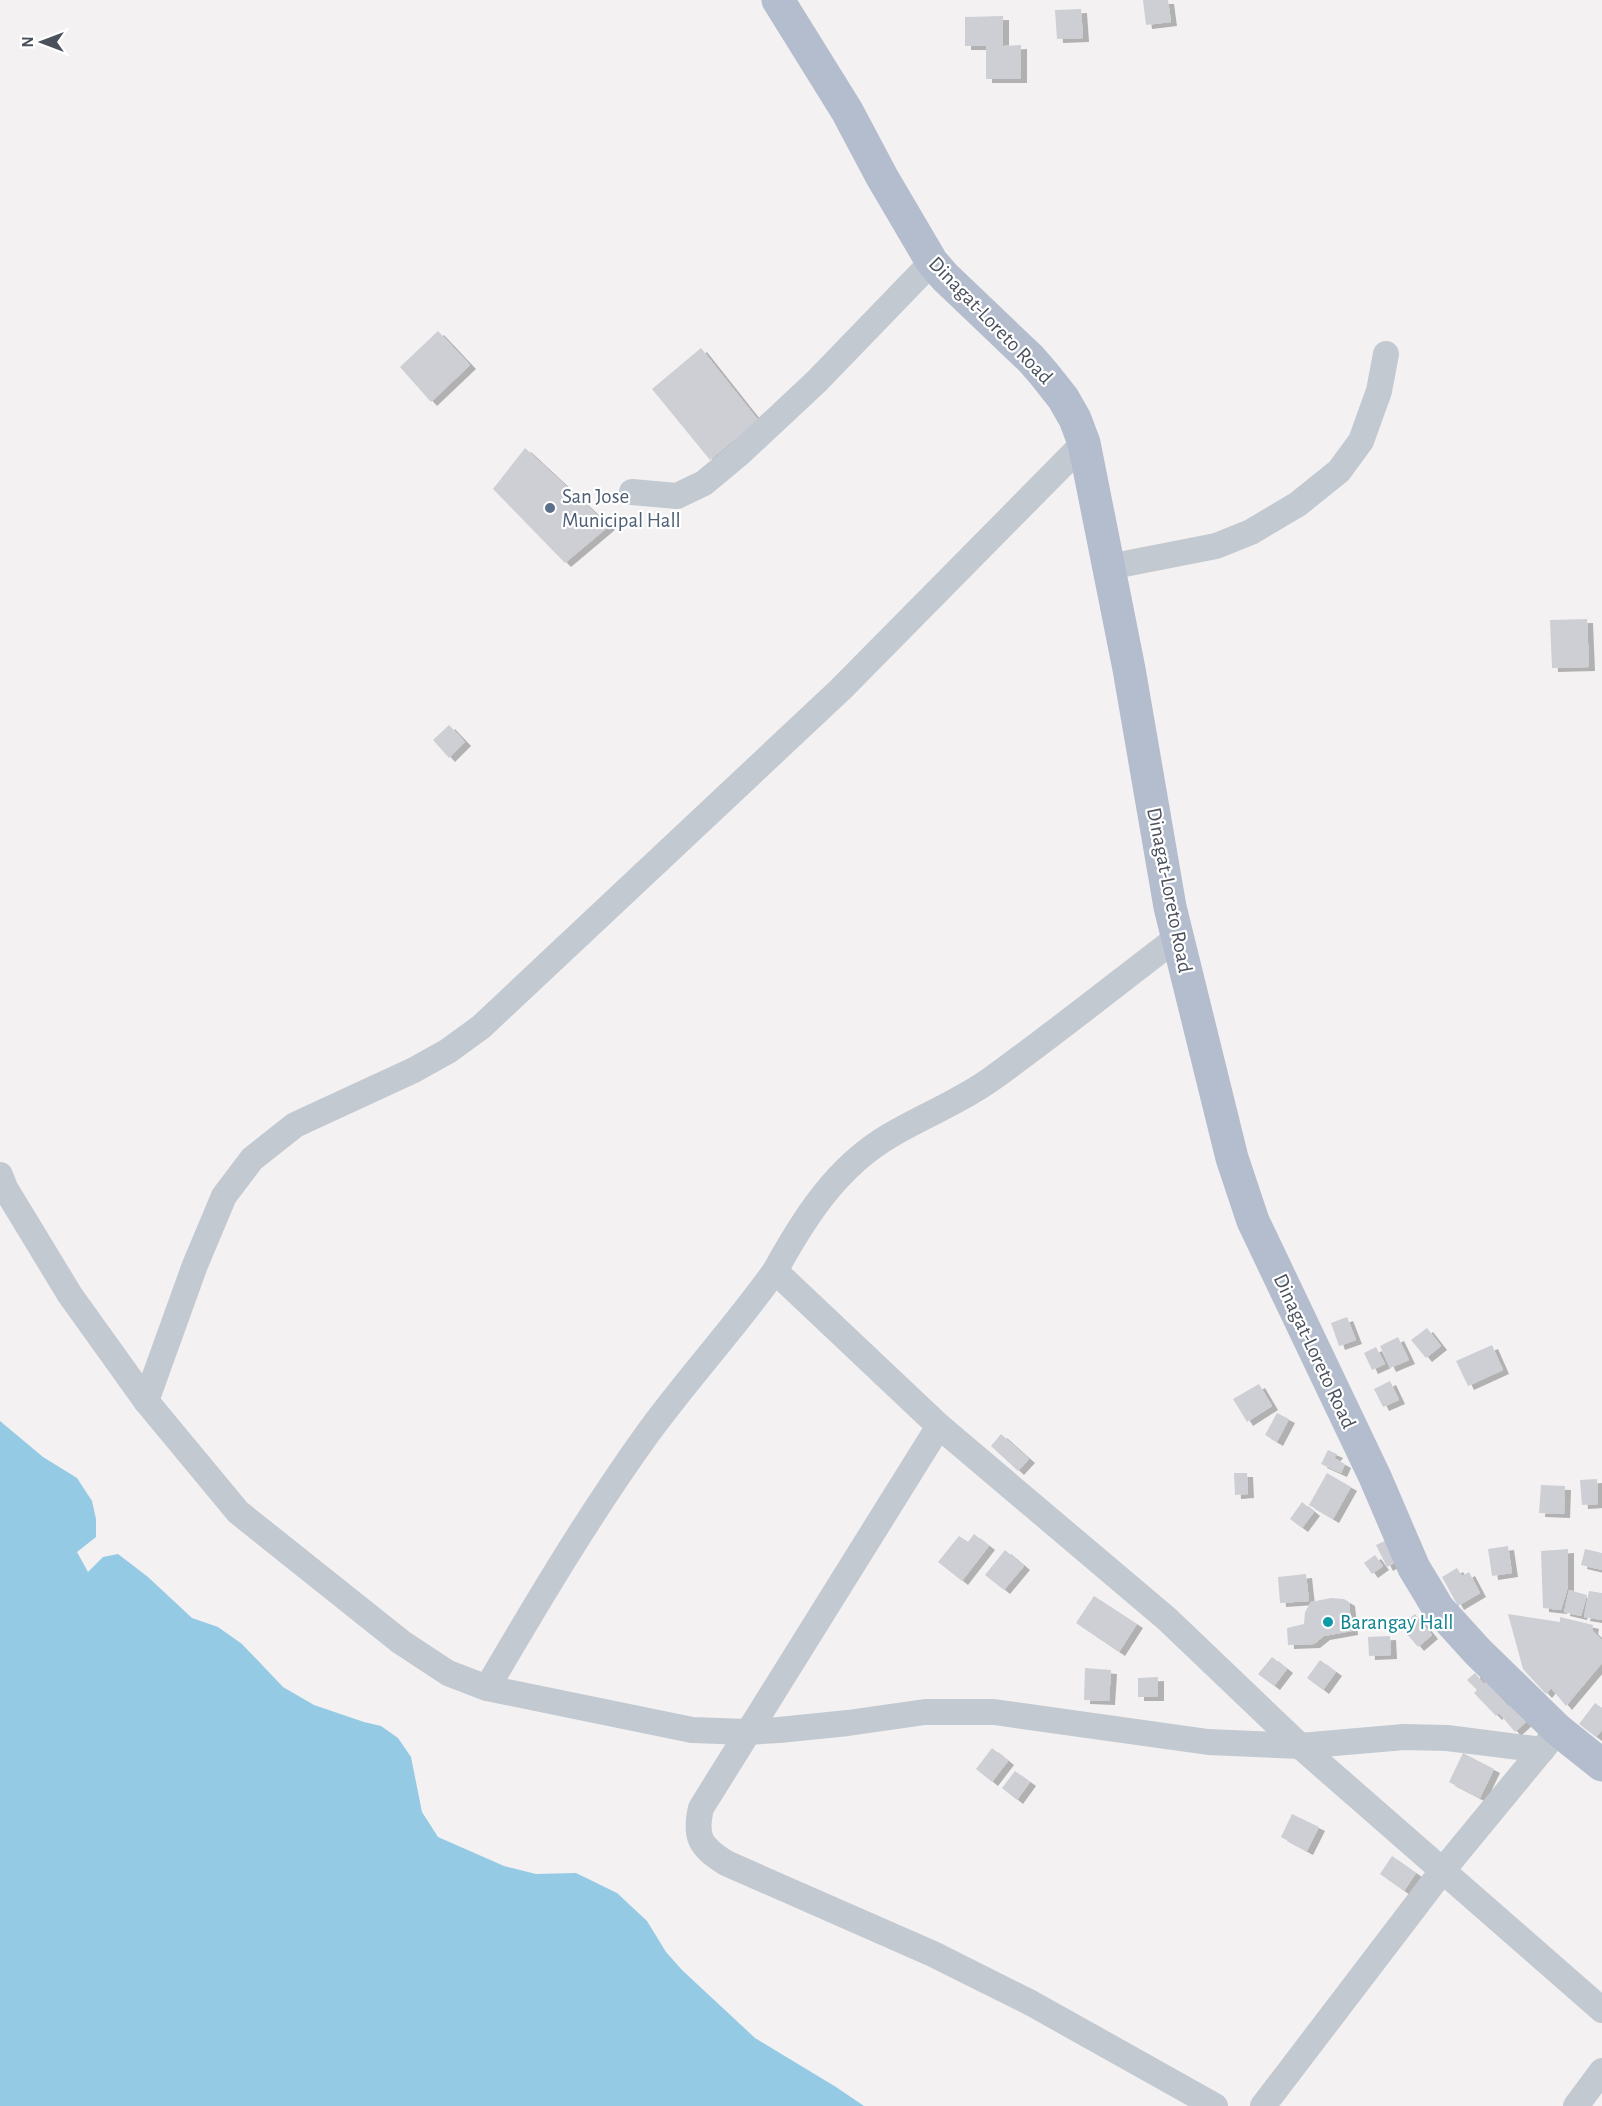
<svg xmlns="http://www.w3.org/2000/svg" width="1602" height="2106" font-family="'Alegreya Sans',sans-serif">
<defs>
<filter id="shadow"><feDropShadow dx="6" dy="4" stdDeviation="0" flood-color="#0004"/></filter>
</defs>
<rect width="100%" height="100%" fill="#f3f1f1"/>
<polygon fill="#95cae5" points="0,1421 43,1457 77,1478 92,1501 96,1519 96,1537 77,1552 88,1572 103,1557 118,1554 148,1577 192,1618 218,1627 242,1644 283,1687 314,1705 364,1722 381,1726 398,1738 411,1757 422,1812 438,1837 504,1866 536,1874 576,1873 617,1893 647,1921 666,1952 682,1970 755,2038 836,2087 864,2106 0,2106"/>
<g fill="#cecfd5" filter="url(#shadow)">
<polygon points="1143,0 1168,0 1171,22 1146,25"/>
<polygon points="1081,9 1083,38 1057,39 1055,10"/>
<polygon points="1003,16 1003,46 1021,45 1021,79 986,79 986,46 965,46 965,17"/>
<polygon points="438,331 470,365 431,402 400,367"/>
<polygon points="701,348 758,420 710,460 652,389"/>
<polygon points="525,448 609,526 565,563 493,489"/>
<polygon points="1587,619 1589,667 1552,668 1550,620"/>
<polygon points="449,725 465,742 449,758 433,740"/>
<polygon points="1347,1317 1356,1340 1339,1346 1331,1323"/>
<polygon points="1427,1328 1441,1346 1426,1358 1411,1340"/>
<polygon points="1398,1337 1409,1360 1390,1368 1380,1346"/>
<polygon points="1492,1345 1503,1370 1468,1386 1456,1361"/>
<polygon points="1376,1347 1385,1364 1372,1370 1364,1353"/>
<polygon points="1390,1381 1399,1400 1383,1407 1374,1389"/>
<polygon points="1259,1384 1272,1406 1247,1422 1233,1399"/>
<polygon points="1277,1413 1289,1419 1277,1442 1265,1435"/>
<polygon points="1001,1434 1029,1459 1018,1471 991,1446"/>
<polygon points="1328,1450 1337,1454 1334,1458 1345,1464 1341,1473 1321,1464"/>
<polygon points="1234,1473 1247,1473 1248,1494 1235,1495"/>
<polygon points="1327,1473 1351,1487 1333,1519 1309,1505"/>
<polygon points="1597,1479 1598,1504 1582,1505 1580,1480"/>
<polygon points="1541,1485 1565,1486 1564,1514 1539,1513"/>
<polygon points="1302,1502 1314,1512 1302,1528 1290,1519"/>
<polygon points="974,1534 989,1546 962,1581 938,1562 959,1536 968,1542"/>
<polygon points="1389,1539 1399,1560 1387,1567 1376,1545"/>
<polygon points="1508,1546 1512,1573 1492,1576 1488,1549"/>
<polygon points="1568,1549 1568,1587 1561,1610 1543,1608 1541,1551"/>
<polygon points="1585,1549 1602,1553 1602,1570 1581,1565"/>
<polygon points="1005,1550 1024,1566 1004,1590 985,1575"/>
<polygon points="1375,1555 1383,1566 1372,1574 1364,1563"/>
<polygon points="1457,1568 1462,1576 1469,1572 1480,1593 1458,1606 1442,1577"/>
<polygon points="1306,1574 1309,1601 1280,1603 1278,1577"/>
<polygon points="1569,1590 1587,1595 1581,1616 1564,1612"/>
<polygon points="1589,1591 1602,1593 1602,1620 1584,1617"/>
<polygon points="1094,1596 1137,1624 1119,1652 1076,1623"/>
<polygon points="1331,1598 1344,1599 1349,1602 1352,1631 1324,1636 1314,1644 1288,1645 1287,1628 1304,1624 1305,1612 1311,1602"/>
<polygon points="1415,1614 1432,1635 1418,1647 1400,1626"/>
<polygon points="1508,1614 1560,1622 1560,1617 1593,1625 1592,1630 1602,1640 1602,1663 1566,1706 1551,1688 1546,1694 1523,1669"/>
<polygon points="1390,1636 1391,1655 1369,1656 1368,1637"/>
<polygon points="1272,1657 1287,1669 1274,1686 1258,1674"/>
<polygon points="1320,1660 1336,1672 1323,1690 1307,1678"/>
<polygon points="1085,1668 1111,1670 1109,1701 1084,1700"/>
<polygon points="1475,1673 1484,1684 1488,1683 1508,1706 1513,1701 1529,1719 1515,1732 1499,1713 1496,1716 1474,1693 1477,1690 1467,1680"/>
<polygon points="1158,1677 1158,1697 1138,1697 1138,1678"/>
<polygon points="1595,1703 1602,1708 1602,1730 1596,1737 1579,1724"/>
<polygon points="992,1748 1008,1761 992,1782 976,1769"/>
<polygon points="1463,1753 1494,1769 1480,1798 1449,1782"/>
<polygon points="1015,1771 1030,1782 1017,1800 1002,1788"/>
<polygon points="1292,1814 1319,1827 1307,1851 1281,1837"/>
<polygon points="1392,1856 1416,1873 1404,1891 1380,1874"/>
</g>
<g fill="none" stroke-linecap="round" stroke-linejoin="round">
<g stroke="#c3c9d1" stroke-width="26">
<polyline points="632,492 677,496 704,483 740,453 817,381 932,262"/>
<polyline points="1109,567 1216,546 1251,532 1298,504 1339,471 1361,441 1379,391 1386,354"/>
<polyline points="0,1175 5,1188 70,1295 146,1401 238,1512 401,1642 448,1673 487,1688 692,1730 747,1732 779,1730 848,1723 925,1712 994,1712 1208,1742 1300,1746 1404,1737 1447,1738 1542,1750"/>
<path d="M775,1271C804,1218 837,1166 891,1135C923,1116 959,1102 990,1080C1054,1034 1115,985 1178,937"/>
<polyline points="146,1401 195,1265 224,1196 252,1159 295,1125 414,1070 448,1051 481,1027 841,689 1084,443"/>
<polyline points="939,1426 1167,1619 1300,1746 1602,2010"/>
<path d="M487,1688C538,1601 589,1515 648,1433C688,1378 735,1327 775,1271L939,1426L701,1808C694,1838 701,1847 726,1863L933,1954L1031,2003L1215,2106"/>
<polyline points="1263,2106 1443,1870 1550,1740"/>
<polyline points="1576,2106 1602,2071"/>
</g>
<polyline stroke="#b3bdcd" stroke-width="33" points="778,0 847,111 882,177 932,262 945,277 1031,359 1044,374 1063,398 1075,419 1084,443 1129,669 1170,907 1232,1158 1253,1221 1375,1477 1414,1568 1428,1591 1438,1608 1478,1652 1558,1730 1602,1765"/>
</g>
<circle fill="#5c6f8a" stroke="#fff" stroke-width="2" cx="550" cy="508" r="6"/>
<circle fill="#0f9aa8" stroke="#fff" stroke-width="2" cx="1328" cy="1622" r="6"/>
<g text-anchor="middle" stroke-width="4.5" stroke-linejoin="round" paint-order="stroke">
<g font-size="21" fill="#4a515d" stroke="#fff">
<text transform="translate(991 320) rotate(46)" y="7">Dinagat-Loreto Road</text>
<text transform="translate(1170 890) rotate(79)" y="7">Dinagat-Loreto Road</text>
<text transform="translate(1315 1351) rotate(65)" y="7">Dinagat-Loreto Road</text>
</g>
<g font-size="21" fill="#4e5e75" stroke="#fff" text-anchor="start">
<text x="562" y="503">San Jose<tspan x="562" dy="24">Municipal Hall</tspan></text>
</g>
<g font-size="21" fill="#0d838f" stroke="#fff" text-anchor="start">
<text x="1340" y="1629">Barangay Hall</text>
</g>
</g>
<g transform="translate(42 42) rotate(270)" stroke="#ffffff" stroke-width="4.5" paint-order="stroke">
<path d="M0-4.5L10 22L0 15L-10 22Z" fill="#4a515d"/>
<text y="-9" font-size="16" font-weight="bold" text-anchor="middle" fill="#4a515d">N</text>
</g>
</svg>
